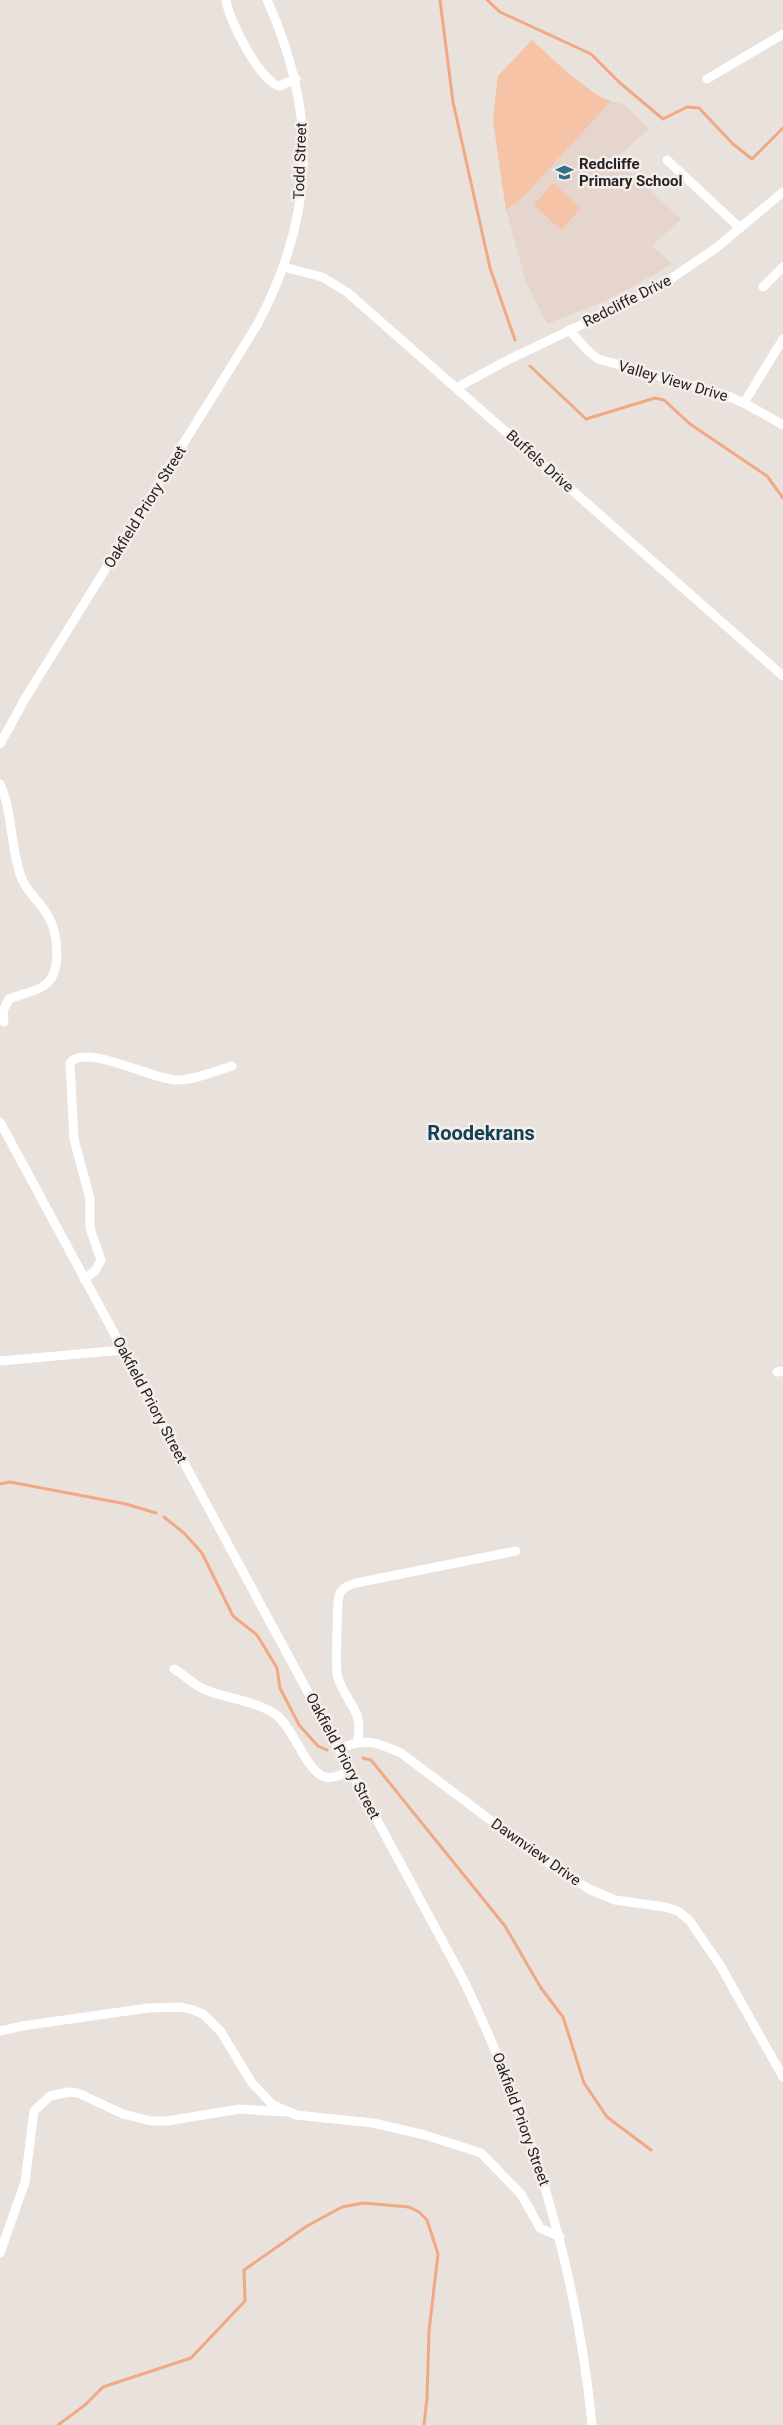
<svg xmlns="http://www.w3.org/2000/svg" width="783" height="2425" font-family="Roboto,sans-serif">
<rect width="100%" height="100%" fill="#e9e1dc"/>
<polygon fill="#e5d5cd" points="532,40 567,72 603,99 623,104 649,129 615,159 681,219 652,246 673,264 607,300 547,324 526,282 506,210 493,120 498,76"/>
<g fill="#f7c3a7">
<path d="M532,40C551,57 587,94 611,101L523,197L506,210L493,120L498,76Z"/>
<polygon points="553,183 581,208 561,230 534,205"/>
</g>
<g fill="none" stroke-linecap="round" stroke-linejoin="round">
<g stroke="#f1a983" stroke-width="3">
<polyline points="440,0 453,102 490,268 515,340"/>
<polyline points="487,0 500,12 591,54 620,83 663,119 687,107 699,108 733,144 752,159 783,128"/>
<polyline points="530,366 586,419 655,398 664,400 690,424 767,476 783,498"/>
<polyline points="0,1484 10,1482 126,1504 156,1513"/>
<polyline points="164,1517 184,1533 202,1553 233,1616 257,1635 277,1668 280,1688 299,1725 318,1746 327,1750"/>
<polyline points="363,1758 371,1760 505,1926 541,1988 563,2017 584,2083 607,2117 651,2150"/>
<polyline points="58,2425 85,2405 103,2387 191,2358 245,2301 244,2270 307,2226 342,2207 363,2203 409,2207 419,2212 427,2220 438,2254 429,2331 427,2398 424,2425"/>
</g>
<g stroke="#fff" stroke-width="9">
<path d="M226,0C228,19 260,81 279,86L296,79"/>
<polyline points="707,79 783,34"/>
<polyline points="667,160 740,228"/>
<polyline points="284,267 322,277 347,292 783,676"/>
<polyline points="763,287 783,267"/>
<polyline points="569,330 588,351 598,359 723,394 744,403 783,425"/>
<polyline points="458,387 506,361 656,289 716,248 783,192"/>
<polyline points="744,403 783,339"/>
<path d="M0,744L26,697L257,325C316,215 318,113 267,0"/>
<path d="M0,784C13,813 10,846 21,877C26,891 39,901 47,914C58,932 63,971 45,985C36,992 20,994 9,999L3,1011L4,1022"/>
<path d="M0,1122L464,1981C532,2123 577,2268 592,2425"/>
<path d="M84,1279L95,1271L101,1260L90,1228V1199L74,1139L70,1063C85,1043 151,1079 176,1080C195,1080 215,1071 232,1066"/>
<polyline points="0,1361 123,1350"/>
<polyline points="777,1372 783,1371"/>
<path d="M174,1669C185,1675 194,1686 206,1690C228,1699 256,1701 275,1714C293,1726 307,1773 325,1777C334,1779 342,1774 350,1770"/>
<path d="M357,1742C366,1710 343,1701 337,1674C336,1666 337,1603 339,1596C341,1588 348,1585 356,1583L516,1551"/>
<path d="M339,1750C362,1736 379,1743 401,1753L549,1864L589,1889L615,1900L665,1907L678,1911L689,1920L720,1965L783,2077"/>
<polyline points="0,2031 22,2026 148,2008 181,2007 193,2010 203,2014 221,2032 252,2083 273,2105 296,2115 373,2123 425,2135 481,2153 521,2194 540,2228 560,2237"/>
<polyline points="0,2253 25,2182 34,2111 50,2096 69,2092 78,2093 123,2114 151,2121 167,2121 240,2109 283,2112"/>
</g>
</g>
<defs>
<symbol id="school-bare" viewBox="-9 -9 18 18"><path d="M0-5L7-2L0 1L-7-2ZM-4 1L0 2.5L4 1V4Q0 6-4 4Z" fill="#356e87" stroke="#f6eeea" stroke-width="2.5" paint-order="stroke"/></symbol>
</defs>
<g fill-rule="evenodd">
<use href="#school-bare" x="552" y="160" width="25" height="25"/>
</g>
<g text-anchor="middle" stroke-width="5" stroke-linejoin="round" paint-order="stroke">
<g font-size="15" fill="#262322" stroke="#f6eeea">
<text transform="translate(300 161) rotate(-88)" y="5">Todd Street</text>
<text transform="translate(627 301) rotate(-27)" y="5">Redcliffe Drive</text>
<text transform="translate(673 381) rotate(16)" y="5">Valley View Drive</text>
<text transform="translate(540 461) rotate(42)" y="5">Buffels Drive</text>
<text transform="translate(145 507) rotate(-58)" y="5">Oakfield Priory Street</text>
<text transform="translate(150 1400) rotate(62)" y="5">Oakfield Priory Street</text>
<text transform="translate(343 1756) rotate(62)" y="5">Oakfield Priory Street</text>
<text transform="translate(536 1852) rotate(35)" y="5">Dawnview Drive</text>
<text transform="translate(521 2119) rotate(70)" y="5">Oakfield Priory Street</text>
</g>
<g font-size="15" font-weight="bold" fill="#262322" stroke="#f6eeea" text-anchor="start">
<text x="579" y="169">Redcliffe<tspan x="579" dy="17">Primary School</tspan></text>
</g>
<g font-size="20" font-weight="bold" fill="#104154" stroke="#f6eeea">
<text x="481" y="1140">Roodekrans</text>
</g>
</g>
</svg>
